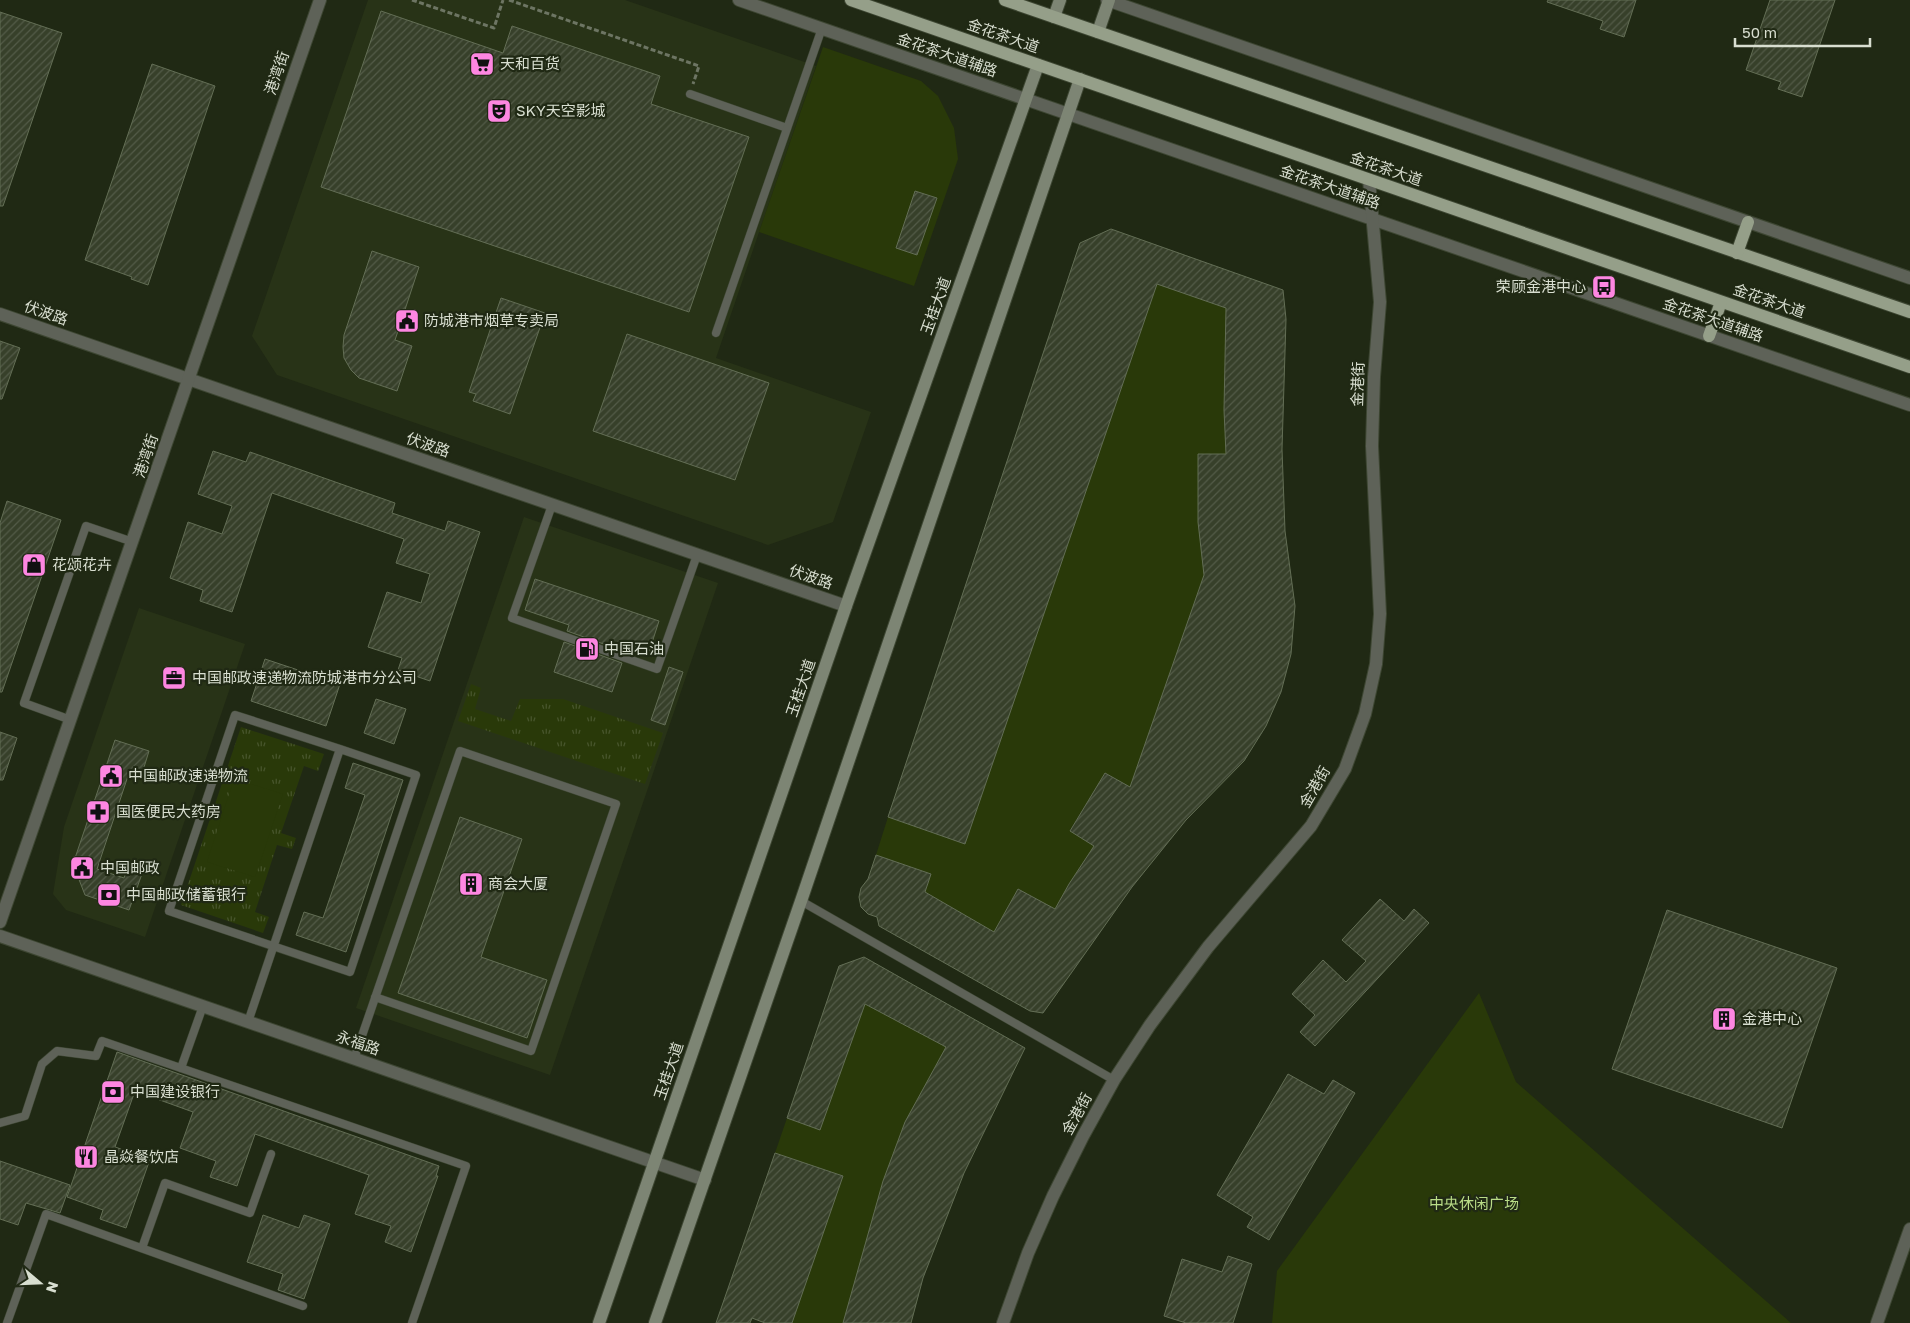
<svg xmlns="http://www.w3.org/2000/svg" width="1910" height="1323" font-family="'Golos Text','Noto Sans SC',sans-serif">
<defs>
<pattern id="grass-tufts" width="24" height="20" patternUnits="userSpaceOnUse" patternTransform="scale(1.25)"><rect width="24" height="20" fill="#293909"/><path d="M3 7l-1-3M5 7V3M7 7l1-3M15 17l-1-3M17 17v-4M19 17l1-3" fill="none" stroke="#47552c"/></pattern>
<pattern id="building-hatch" width="6" height="6" patternUnits="userSpaceOnUse" patternTransform="scale(1.25)"><rect width="6" height="6" fill="#37402a"/><path d="M-1 1l2-2M0 6l6-6M5 7l2-2" fill="none" stroke="#535b48"/></pattern>
</defs>
<rect width="100%" height="100%" fill="#202914"/>
<g fill="#283317">
<polygon points="368,0 625,0 816,66 716,358 871,412 833,522 768,545 277,375 252,336"/>
<polygon points="524,517 718,583 550,1075 356,1008"/>
<polygon points="139,608 245,644 145,937 66,910 53,894 64,827"/>
</g>
<g fill="url(#grass-tufts)">
<polygon points="471,684 481,688 475,709 511,721 520,699 563,699 663,733 645,784 458,721"/>
<polygon points="241,727 324,754 318,771 304,766 281,833 296,838 292,849 277,845 255,912 269,917 263,933 181,905"/>
</g>
<g fill="#293909">
<polygon points="823,47 921,81 938,96 954,128 958,159 914,286 759,232"/>
<polygon points="1157,284 1226,308 1224,410 1226,454 1198,454 1198,522 1204,575 1130,787 1105,773 1070,830 1094,846 1069,884 1049,920 1040,901 1018,889 994,932 925,892 931,874 876,855 888,817 965,844"/>
<polygon points="234,779 283,794 255,877 207,862"/>
<polygon points="1479,993 1516,1082 1791,1323 1272,1323 1277,1271"/>
<polygon points="865,1004 946,1047 919,1100 883,1181 843,1323 792,1323 843,1176 775,1153 787,1118 820,1129"/>
</g>
<g fill="url(#building-hatch)" stroke="#636e55">
<polygon points="1548,0 1636,0 1624,37 1600,29 1603,21 1547,2"/>
<polygon points="1770,0 1835,0 1802,97 1778,89 1781,82 1746,70"/>
<polygon points="381,11 503,53 512,26 660,76 651,104 749,137 689,312 321,187"/>
<polygon points="0,12 62,33 3,206 0,206"/>
<polygon points="152,64 215,86 148,285 131,279 132,277 85,260"/>
<polygon points="915,191 937,198 917,255 896,248"/>
<polygon points="1111,229 1283,290 1286,319 1282,449 1285,531 1295,606 1291,654 1281,692 1266,726 1244,761 1186,820 1132,887 1043,1013 1030,1011 879,926 877,917 868,914 861,907 859,897 861,888 868,879 876,855 931,874 925,892 994,932 1018,889 1055,909 1069,884 1094,846 1070,831 1105,773 1130,787 1204,575 1198,522 1198,454 1226,454 1224,410 1226,308 1157,284 965,844 888,817 1080,243"/>
<polygon points="372,251 419,267 395,340 412,346 397,391 359,378 351,370 344,358 343,347 344,335"/>
<polygon points="501,298 545,313 510,414 473,401 476,394 469,392"/>
<polygon points="627,334 769,383 735,480 593,431"/>
<polygon points="0,341 20,348 2,399 0,399"/>
<polygon points="213,451 246,462 250,452 395,503 392,513 445,531 448,521 480,532 430,681 398,670 402,658 368,647 387,592 421,603 430,574 396,563 404,539 272,493 232,612 200,601 203,590 170,578 188,522 222,534 232,506 198,494"/>
<polygon points="7,501 61,520 2,692 0,692 0,523"/>
<polygon points="535,579 659,621 649,652 628,645 626,652 567,631 569,625 525,610"/>
<polygon points="564,642 622,663 612,692 554,672"/>
<polygon points="265,659 340,684 326,726 251,701"/>
<polygon points="669,667 683,672 665,725 651,720"/>
<polygon points="376,699 406,709 394,744 364,733"/>
<polygon points="0,732 17,738 3,780 0,780"/>
<polygon points="115,740 149,751 141,777 129,773 97,869 124,878 128,866 143,871 129,910 85,895 73,864"/>
<polygon points="353,763 403,780 346,952 296,935 304,912 323,918 365,795 345,788"/>
<polygon points="460,817 522,839 481,957 547,980 527,1038 398,993"/>
<polygon points="1380,899 1404,921 1414,909 1429,923 1315,1046 1300,1032 1315,1015 1292,994 1323,960 1346,982 1366,961 1342,940"/>
<polygon points="1667,910 1837,968 1782,1128 1612,1069"/>
<polygon points="864,957 1025,1048 964,1173 923,1278 911,1323 843,1323 883,1181 905,1122 946,1047 865,1004 820,1130 787,1118 839,966"/>
<polygon points="117,1052 439,1166 436,1176 438,1176 411,1252 385,1242 391,1226 355,1214 369,1175 255,1134 237,1186 210,1177 216,1161 180,1148 193,1112 135,1091 115,1147 150,1159 126,1228 100,1219 103,1210 67,1197"/>
<polygon points="1288,1074 1324,1094 1333,1080 1355,1093 1269,1240 1247,1227 1253,1217 1217,1195"/>
<polygon points="775,1153 843,1176 816,1254 792,1323 765,1323 752,1318 750,1323 716,1323"/>
<polygon points="0,1161 70,1185 60,1213 26,1203 18,1225 0,1219"/>
<polygon points="263,1215 299,1228 304,1215 330,1224 304,1299 278,1290 283,1274 247,1262"/>
<polygon points="1228,1256 1252,1264 1233,1323 1186,1323 1164,1316 1182,1259 1222,1272"/>
</g>
<g fill="none" stroke-linecap="round" stroke-linejoin="round">
<defs>
<g id="service">
<polyline points="690,94 787,128"/>
<polyline points="716,333 822,28"/>
<polyline points="552,505 512,618 657,669 697,555"/>
<polyline points="71,720 24,703 86,526 133,542"/>
<polyline points="801,901 1114,1080"/>
<polyline points="248,1022 340,749 235,715 169,911 350,972 416,775 340,749"/>
<polyline points="354,1059 460,751 616,804 531,1051 375,997"/>
<polyline points="181,1068 203,1006"/>
<polyline points="0,1123 25,1116 42,1064 57,1051 96,1056 102,1041 466,1166 412,1323"/>
<polyline points="142,1248 165,1183 250,1213 271,1154"/>
<polyline points="7,1323 46,1214 303,1306"/>
</g>
<g id="minor">
<polyline points="0,314 846,606"/>
<polyline points="0,922 320,0"/>
</g>
<g id="tertiary">
<polyline points="739,0 1910,405"/>
<polyline points="1107,0 1910,278"/>
<polyline points="0,936 705,1180"/>
<polyline points="1003,1323 1028,1253 1053,1196 1083,1136 1114,1080 1150,1025 1208,947 1311,826 1345,769 1365,714 1376,664 1380,614 1372,446 1374,377 1380,302 1369,180"/>
<polyline points="1877,1323 1910,1229"/>
</g>
<g id="secondary">
<polyline points="1054,17 1060,0"/>
<polyline points="1098,32 1109,0"/>
<polyline points="599,1323 846,606 1038,65"/>
<polyline points="655,1323 801,901 1080,79"/>
</g>
<g id="primary">
<polyline points="851,0 1910,367"/>
<polyline points="1005,0 1910,312"/>
<polyline points="1737,253 1748,222"/>
<polyline points="1709,336 1721,302"/>
</g>
</defs>
<use href="#service" stroke="#3d4632" stroke-width="9"/>
<use href="#minor" stroke="#3d4632" stroke-width="14"/>
<use href="#tertiary" stroke="#3d4632" stroke-width="14"/>
<use href="#secondary" stroke="#3d4632" stroke-width="14"/>
<use href="#primary" stroke="#3d4632" stroke-width="14"/>
<g stroke="#6d7563" stroke-width="3" stroke-dasharray="5 2.5" stroke-linecap="butt">
<polyline points="412,0 494,28 503,0"/>
<polyline points="509,0 699,66 693,84"/>
</g>
<use href="#service" stroke="#5e6258" stroke-width="8"/>
<use href="#minor" stroke="#5e6258" stroke-width="12"/>
<use href="#tertiary" stroke="#5e6258" stroke-width="12"/>
<use href="#secondary" stroke="#7d8574" stroke-width="12"/>
<use href="#primary" stroke="#959f89" stroke-width="12"/>
</g>
<defs>
<symbol id="supermarket-square" viewBox="-11 -11 22 22"><rect x="-9" y="-9" width="18" height="18" rx="4" fill="#fd86e1" stroke="#202914"/><path d="M-6-5.5h2.5l.6 2H6L4.5 2H-2.5L-4.4-4H-6ZM-1.5 3.2a1.3 1.3 0 1 0 .1 0ZM3 3.2a1.3 1.3 0 1 0 .1 0Z" fill="#111"/></symbol>
<symbol id="theatre-square" viewBox="-11 -11 22 22"><rect x="-9" y="-9" width="18" height="18" rx="4" fill="#fd86e1" stroke="#202914"/><path d="M-5-5.5Q0-4 5-5.5V0Q5 5 0 6Q-5 5-5 0ZM-3.3-2.5H-1v1.5H-3.3ZM1-2.5H3.3v1.5H1ZM-2.8 1Q0 5.5 2.8 1Z" fill="#111"/></symbol>
<symbol id="bus-square" viewBox="-11 -11 22 22"><rect x="-9" y="-9" width="18" height="18" rx="4" fill="#fd86e1" stroke="#202914"/><path d="M-5-6H5V4H4V6H2V4H-2V6H-4V4H-5ZM-3.5-4V0h7V-4ZM-3.5 1.2v1.5H-2V1.2ZM2 1.2v1.5H3.5V1.2Z" fill="#111"/></symbol>
<symbol id="civic-square" viewBox="-11 -11 22 22"><rect x="-9" y="-9" width="18" height="18" rx="4" fill="#fd86e1" stroke="#202914"/><path d="M-.6-6.5H3V-4.5H.6V-3L4-1V1h2V6H-6V1h2V-1L-.6-3ZM-1.2 2.5V6h2.4V2.5Z" fill="#111"/></symbol>
<symbol id="shop-square" viewBox="-11 -11 22 22"><rect x="-9" y="-9" width="18" height="18" rx="4" fill="#fd86e1" stroke="#202914"/><path d="M-5-2.5h2.3a2.7 3.5 0 0 1 5.4 0H5L5.5 6h-11ZM-1.5-2.5h3a1.5 2.3 0 0 0-3 0Z" fill="#111"/></symbol>
<symbol id="fuel-square" viewBox="-11 -11 22 22"><rect x="-9" y="-9" width="18" height="18" rx="4" fill="#fd86e1" stroke="#202914"/><path d="M-5.5-6h7V0h2V4h1.3V-2.5L3-4.5l.8-.8L6-3V5H2.5V1h-1V6h-7ZM-4.2-4.7v3.2H.2V-4.7Z" fill="#111"/></symbol>
<symbol id="office-square" viewBox="-11 -11 22 22"><rect x="-9" y="-9" width="18" height="18" rx="4" fill="#fd86e1" stroke="#202914"/><path d="M-6-3h4V-5.5h4V-3h4V5H-6ZM-1-4.5V-3h2v-1.5ZM-6 0V1H6V0Z" fill="#111"/></symbol>
<symbol id="pharmacy-square" viewBox="-11 -11 22 22"><rect x="-9" y="-9" width="18" height="18" rx="4" fill="#fd86e1" stroke="#202914"/><path d="M-2-6h4v4h4v4h-4v4h-4v-4h-4v-4h4Z" fill="#111"/></symbol>
<symbol id="building-square" viewBox="-11 -11 22 22"><rect x="-9" y="-9" width="18" height="18" rx="4" fill="#fd86e1" stroke="#202914"/><path d="M-4-6H4V6H1V3H-1V6H-4ZM-2.5-4.3h1.7v1.8h-1.7ZM.8-4.3h1.7v1.8H.8ZM-2.5-1h1.7V.8h-1.7ZM.8-1h1.7V.8H.8Z" fill="#111"/></symbol>
<symbol id="bank-square" viewBox="-11 -11 22 22"><rect x="-9" y="-9" width="18" height="18" rx="4" fill="#fd86e1" stroke="#202914"/><path d="M-6-4H6V4H-6ZM0-2.3a2.3 2.3 0 1 0 0 4.6a2.3 2.3 0 1 0 0-4.6Z" fill="#111"/></symbol>
<symbol id="restaurant-square" viewBox="-11 -11 22 22"><rect x="-9" y="-9" width="18" height="18" rx="4" fill="#fd86e1" stroke="#202914"/><path d="M-5-6h1v4h1v-4h1v4h1v-4h1v5L-1.5 .5V6h-2V.5L-5-1ZM5-6V6H3V1.5H1.5Q1.5-4 5-6Z" fill="#111"/></symbol>
</defs>
<g fill-rule="evenodd">
<use href="#supermarket-square" x="468" y="50" width="28" height="28"/>
<use href="#theatre-square" x="485" y="97" width="28" height="28"/>
<use href="#bus-square" x="1590" y="273" width="28" height="28"/>
<use href="#civic-square" x="393" y="307" width="28" height="28"/>
<use href="#shop-square" x="20" y="551" width="28" height="28"/>
<use href="#fuel-square" x="573" y="635" width="28" height="28"/>
<use href="#office-square" x="160" y="664" width="28" height="28"/>
<use href="#civic-square" x="97" y="762" width="28" height="28"/>
<use href="#pharmacy-square" x="84" y="798" width="28" height="28"/>
<use href="#civic-square" x="68" y="854" width="28" height="28"/>
<use href="#building-square" x="457" y="870" width="28" height="28"/>
<use href="#bank-square" x="95" y="881" width="28" height="28"/>
<use href="#building-square" x="1710" y="1005" width="28" height="28"/>
<use href="#bank-square" x="99" y="1078" width="28" height="28"/>
<use href="#restaurant-square" x="72" y="1143" width="28" height="28"/>
</g>
<g text-anchor="middle" stroke-width="4.5" stroke-linejoin="round" paint-order="stroke">
<g font-size="15" fill="#d8ded0" stroke="#202914">
<text transform="translate(1003 36) rotate(19)" y="5">金花茶大道</text>
<text transform="translate(947 55) rotate(19)" y="5">金花茶大道辅路</text>
<text transform="translate(277 73) rotate(-71)" y="5">港湾街</text>
<text transform="translate(1386 169) rotate(19)" y="5">金花茶大道</text>
<text transform="translate(1330 187) rotate(19)" y="5">金花茶大道辅路</text>
<text transform="translate(1769 301) rotate(19)" y="5">金花茶大道</text>
<text transform="translate(936 306) rotate(-70)" y="5">玉桂大道</text>
<text transform="translate(46 313) rotate(19)" y="5">伏波路</text>
<text transform="translate(1713 320) rotate(19)" y="5">金花茶大道辅路</text>
<text transform="translate(1358 384) rotate(-88)" y="5">金港街</text>
<text transform="translate(428 445) rotate(19)" y="5">伏波路</text>
<text transform="translate(146 456) rotate(-71)" y="5">港湾街</text>
<text transform="translate(811 577) rotate(19)" y="5">伏波路</text>
<text transform="translate(801 688) rotate(-71)" y="5">玉桂大道</text>
<text transform="translate(1315 787) rotate(-60)" y="5">金港街</text>
<text transform="translate(358 1043) rotate(19)" y="5">永福路</text>
<text transform="translate(669 1071) rotate(-71)" y="5">玉桂大道</text>
<text transform="translate(1077 1114) rotate(-61)" y="5">金港街</text>
</g>
<g font-size="15" fill="#d8ded0" stroke="#202914" text-anchor="start">
<text x="500" y="69">天和百货</text>
<text x="516" y="116">SKY天空影城</text>
<text x="1586" y="292" text-anchor="end">荣顾金港中心</text>
<text x="424" y="326">防城港市烟草专卖局</text>
<text x="52" y="570">花颂花卉</text>
<text x="604" y="654">中国石油</text>
<text x="192" y="683">中国邮政速递物流防城港市分公司</text>
<text x="128" y="781">中国邮政速递物流</text>
<text x="116" y="817">国医便民大药房</text>
<text x="100" y="873">中国邮政</text>
<text x="488" y="889">商会大厦</text>
<text x="126" y="900">中国邮政储蓄银行</text>
<text x="1742" y="1024">金港中心</text>
<text x="130" y="1097">中国建设银行</text>
<text x="104" y="1162">晶焱餐饮店</text>
</g>
<g font-size="15" fill="#b9dc87" stroke="#202914">
<text x="1474" y="1209">中央休闲广场</text>
</g>
</g>
<g transform="translate(40 1283) rotate(109)" stroke="#202914" stroke-width="4" paint-order="stroke">
<path d="M0-4L9 19L0 12L-9 19Z" fill="#d8ded0"/>
<text y="-8" font-size="14" font-weight="bold" text-anchor="middle" fill="#d8ded0">N</text>
</g>
<path d="M1735 38v8h135v-8" fill="none" stroke="#d8ded0" stroke-width="2.5"/>
<text x="1742" y="38" font-size="15" fill="#d8ded0" stroke="#202914" stroke-width="4" paint-order="stroke">50 m</text>
</svg>
